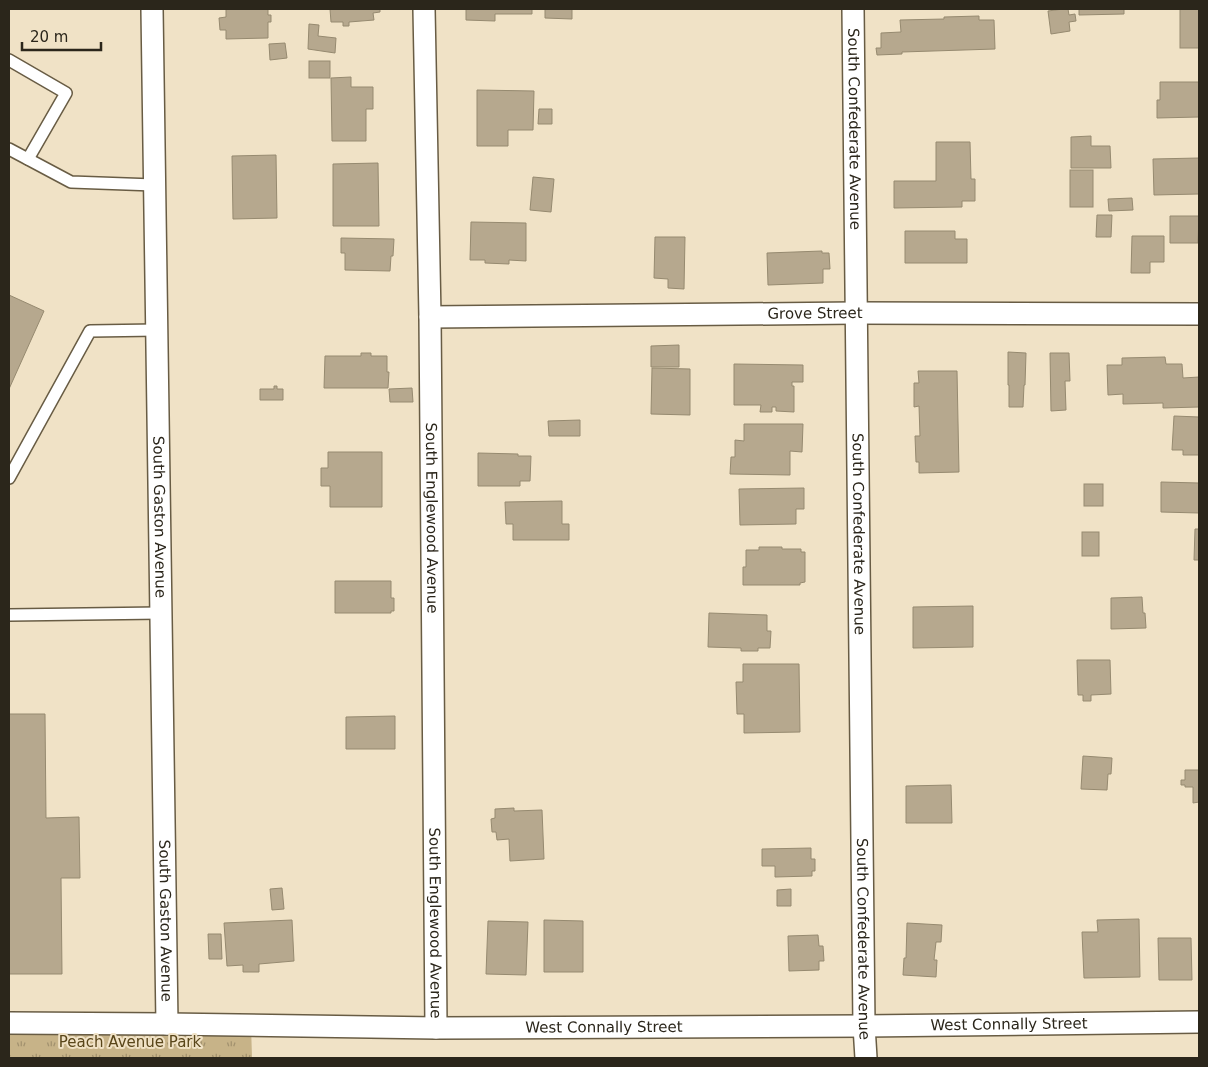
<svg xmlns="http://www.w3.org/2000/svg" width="1208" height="1067" font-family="'DejaVu Sans',sans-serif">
<defs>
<pattern id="park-tufts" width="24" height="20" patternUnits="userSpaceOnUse" patternTransform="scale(1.25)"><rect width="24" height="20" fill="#c7b388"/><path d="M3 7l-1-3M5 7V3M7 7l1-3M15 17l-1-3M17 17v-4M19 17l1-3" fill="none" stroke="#a2916e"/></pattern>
</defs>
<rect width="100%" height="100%" fill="#f0e2c6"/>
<polygon fill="url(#park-tufts)" points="9,1023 251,1025 252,1058 9,1058"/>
<g fill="#b6a88e" stroke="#968a70">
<polygon points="226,9 268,9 268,15 271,15 271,22 268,22 268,38 226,39 226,30 220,30 219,18 226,17"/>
<polygon points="330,9 380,9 380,12 373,13 374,20 349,22 349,26 343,26 343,22 331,22"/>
<polygon points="466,9 532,9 532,14 495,14 495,21 466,20"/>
<polygon points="545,9 572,9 572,19 545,18"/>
<polygon points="1063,9 1068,9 1069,15 1075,14 1076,21 1069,22 1070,31 1051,34 1048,11"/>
<polygon points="1079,9 1124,9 1124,14 1079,15"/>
<rect x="1180" y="9" width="19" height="39"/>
<polygon points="979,16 979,20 994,20 995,49 902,52 902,54 877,55 876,48 881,48 881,33 901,32 900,20 944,19 944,17"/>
<polygon points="309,24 319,25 318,36 336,38 335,53 308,49"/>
<polygon points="285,43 287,58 270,60 269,44"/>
<rect x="309" y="61" width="21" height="17"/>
<polygon points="351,77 351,87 373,87 373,109 366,109 366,141 332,141 331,78"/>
<polygon points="1160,82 1199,82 1199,117 1157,118 1157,100 1160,100"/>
<polygon points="477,90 534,91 533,130 508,130 508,146 477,146"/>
<polygon points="539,109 552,109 552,124 538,124"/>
<polygon points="1091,136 1091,146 1110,146 1111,168 1071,168 1071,137"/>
<polygon points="936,142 970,142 971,179 975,179 975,201 962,201 962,207 894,208 894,181 936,181"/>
<polygon points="276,155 277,218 233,219 232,156"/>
<polygon points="1199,158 1199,194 1154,195 1153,159"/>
<polygon points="378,163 379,226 333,226 333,164"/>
<rect x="1070" y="170" width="23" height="37"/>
<polygon points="533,177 554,179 551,212 530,210"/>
<polygon points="1132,198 1133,210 1109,211 1108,199"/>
<polygon points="1097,215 1112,215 1111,237 1096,237"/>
<polygon points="1170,216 1199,216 1198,243 1170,243"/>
<polygon points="471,222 526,223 526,261 509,260 509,264 485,263 485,260 470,260"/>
<polygon points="905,231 955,231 955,239 967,239 967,263 905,263"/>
<polygon points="1132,236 1164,236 1164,262 1150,262 1150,273 1131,273"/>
<polygon points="655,237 685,237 684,289 668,288 668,279 654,278"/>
<polygon points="341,238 394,239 393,256 391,256 390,271 345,270 345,253 341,253"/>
<polygon points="822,251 822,253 829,253 830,269 823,269 823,283 768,285 767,253"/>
<polygon points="9,295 44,311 9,389"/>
<polygon points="679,345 679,367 651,367 651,346"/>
<polygon points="1008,352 1026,353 1025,385 1024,385 1023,407 1009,407 1009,385 1008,385"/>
<polygon points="361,353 371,353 371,356 387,356 387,372 389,372 388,388 324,388 325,356 361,356"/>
<polygon points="1050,353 1069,353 1070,381 1065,381 1066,410 1051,411"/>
<polygon points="1165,357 1166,364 1182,364 1183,378 1199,377 1199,407 1163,408 1163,403 1123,404 1123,394 1108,395 1107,365 1122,365 1122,358"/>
<polygon points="734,364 803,365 803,382 792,382 792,386 794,386 794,412 776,411 776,407 772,407 772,412 760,412 761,405 734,405"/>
<polygon points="652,368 690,369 690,415 651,414"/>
<polygon points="918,371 957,371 959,472 919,473 919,462 916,462 915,436 920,436 919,406 914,407 914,383 919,383"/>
<polygon points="274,386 277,386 277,389 283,389 283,400 260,400 260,389 274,389"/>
<polygon points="412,388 413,402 390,402 389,389"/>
<polygon points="1174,416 1199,417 1199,455 1183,455 1183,450 1172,450"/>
<polygon points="580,420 580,436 549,436 548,421"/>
<polygon points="744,424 803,424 802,452 790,451 790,475 730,474 731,457 735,457 735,440 744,441"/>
<polygon points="328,452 382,452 382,507 330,507 330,486 321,486 321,468 328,468"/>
<polygon points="478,453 518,454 518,456 531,456 530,481 520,481 520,486 478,486"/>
<polygon points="1161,482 1199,483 1199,513 1161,512"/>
<rect x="1084" y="484" width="19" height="22"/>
<polygon points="804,488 804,509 796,509 796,524 740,525 739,489"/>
<polygon points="562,501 562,524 569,524 569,540 513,540 513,524 506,524 505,502"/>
<polygon points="1195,529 1199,529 1199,560 1194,560"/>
<rect x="1082" y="532" width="17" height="24"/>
<polygon points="759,547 782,547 782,549 801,549 801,552 805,552 805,582 800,583 800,585 743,585 743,567 746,567 746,550 759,550"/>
<polygon points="335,581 391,581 391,598 394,598 394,611 391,611 391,613 335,613"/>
<polygon points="1142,597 1143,613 1145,613 1146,628 1111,629 1111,598"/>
<polygon points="973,606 973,647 913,648 913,607"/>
<polygon points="709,613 767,615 767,631 771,631 770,648 758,648 758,651 741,651 741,648 708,647"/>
<polygon points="1077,660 1110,660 1111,694 1091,695 1091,701 1083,701 1083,695 1078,695"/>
<polygon points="743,664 799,664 800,732 744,733 744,714 737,714 736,682 743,682"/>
<polygon points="9,714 45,714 46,818 79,817 80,878 61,878 62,974 9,974"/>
<polygon points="395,716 395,749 346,749 346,717"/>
<polygon points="1083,756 1112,758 1111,774 1108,774 1107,790 1081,789"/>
<polygon points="1185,770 1199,770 1199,802 1193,803 1193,787 1185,787 1185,785 1181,785 1181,780 1185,780"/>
<polygon points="951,785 952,823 906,823 906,786"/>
<polygon points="514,808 514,811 542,810 544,859 510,861 509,839 497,840 496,832 492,832 491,819 495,818 495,809"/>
<polygon points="811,848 811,859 815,859 815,871 812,871 812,876 775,877 775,866 762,866 762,849"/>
<polygon points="282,888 284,909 272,910 270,889"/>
<polygon points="791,889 791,906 777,906 777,890"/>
<polygon points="1139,919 1140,977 1084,978 1082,932 1098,932 1097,920"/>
<polygon points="292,920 294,961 259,964 259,972 243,972 243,965 227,966 224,923"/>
<polygon points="544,920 583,921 583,972 544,972"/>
<polygon points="488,921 528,922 526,975 486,974"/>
<polygon points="907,923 942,925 941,942 936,942 934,960 937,960 936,977 903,975 904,958 906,958"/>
<polygon points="208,934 221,934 222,959 209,959"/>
<polygon points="818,935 819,946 823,946 824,961 819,961 819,970 789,971 788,936"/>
<polygon points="1158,938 1191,938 1192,980 1159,980"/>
</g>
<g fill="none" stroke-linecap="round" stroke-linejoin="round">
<defs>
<g id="service">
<polyline points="9,60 66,93 28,159"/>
<polyline points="9,149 71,182 154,185"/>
<polyline points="9,478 90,331 157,330"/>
<polyline points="9,615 161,613"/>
</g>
<g id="minor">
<path id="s1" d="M152,9L167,1024"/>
<path id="s2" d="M424,9L430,317L436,1028"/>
<path id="s3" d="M853,9L864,1026L866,1058"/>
<path id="s4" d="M430,317L856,313L1199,314"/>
<path id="s5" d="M9,1023L167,1024L436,1028L864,1026L1199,1022"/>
</g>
</defs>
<use href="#service" stroke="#685c44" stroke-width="14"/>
<use href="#minor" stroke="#685c44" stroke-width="24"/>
<use href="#service" stroke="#fff" stroke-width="11"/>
<use href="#minor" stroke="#fff" stroke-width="21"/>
</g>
<g text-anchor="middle" stroke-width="4" stroke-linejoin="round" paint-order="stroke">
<g font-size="15" fill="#2b261b" stroke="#f0e2c6">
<text dy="5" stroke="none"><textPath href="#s3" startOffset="120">South Confederate Avenue</textPath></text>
<text dy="5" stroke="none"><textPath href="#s4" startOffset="385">Grove Street</textPath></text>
<text dy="5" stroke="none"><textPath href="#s1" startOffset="508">South Gaston Avenue</textPath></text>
<text dy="5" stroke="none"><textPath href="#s2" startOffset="509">South Englewood Avenue</textPath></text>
<text dy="5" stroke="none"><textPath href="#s3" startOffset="525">South Confederate Avenue</textPath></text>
<text dy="5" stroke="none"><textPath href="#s1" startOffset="912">South Gaston Avenue</textPath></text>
<text dy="5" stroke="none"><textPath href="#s2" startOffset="914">South Englewood Avenue</textPath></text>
<text dy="5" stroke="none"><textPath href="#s3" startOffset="930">South Confederate Avenue</textPath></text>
<text dy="5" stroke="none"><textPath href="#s5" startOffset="1000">West Connally Street</textPath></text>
<text dy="5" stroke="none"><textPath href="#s5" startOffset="595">West Connally Street</textPath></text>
</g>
<g font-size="15" fill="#59461a" stroke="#f0e2c6">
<text x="130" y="1047">Peach Avenue Park</text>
</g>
</g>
<rect width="1208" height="1067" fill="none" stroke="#2b261b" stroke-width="20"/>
<path d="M22 42v8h79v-8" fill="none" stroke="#2b261b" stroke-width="2.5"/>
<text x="30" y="42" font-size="15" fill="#2b261b" stroke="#f0e2c6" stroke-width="4" paint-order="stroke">20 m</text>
</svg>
